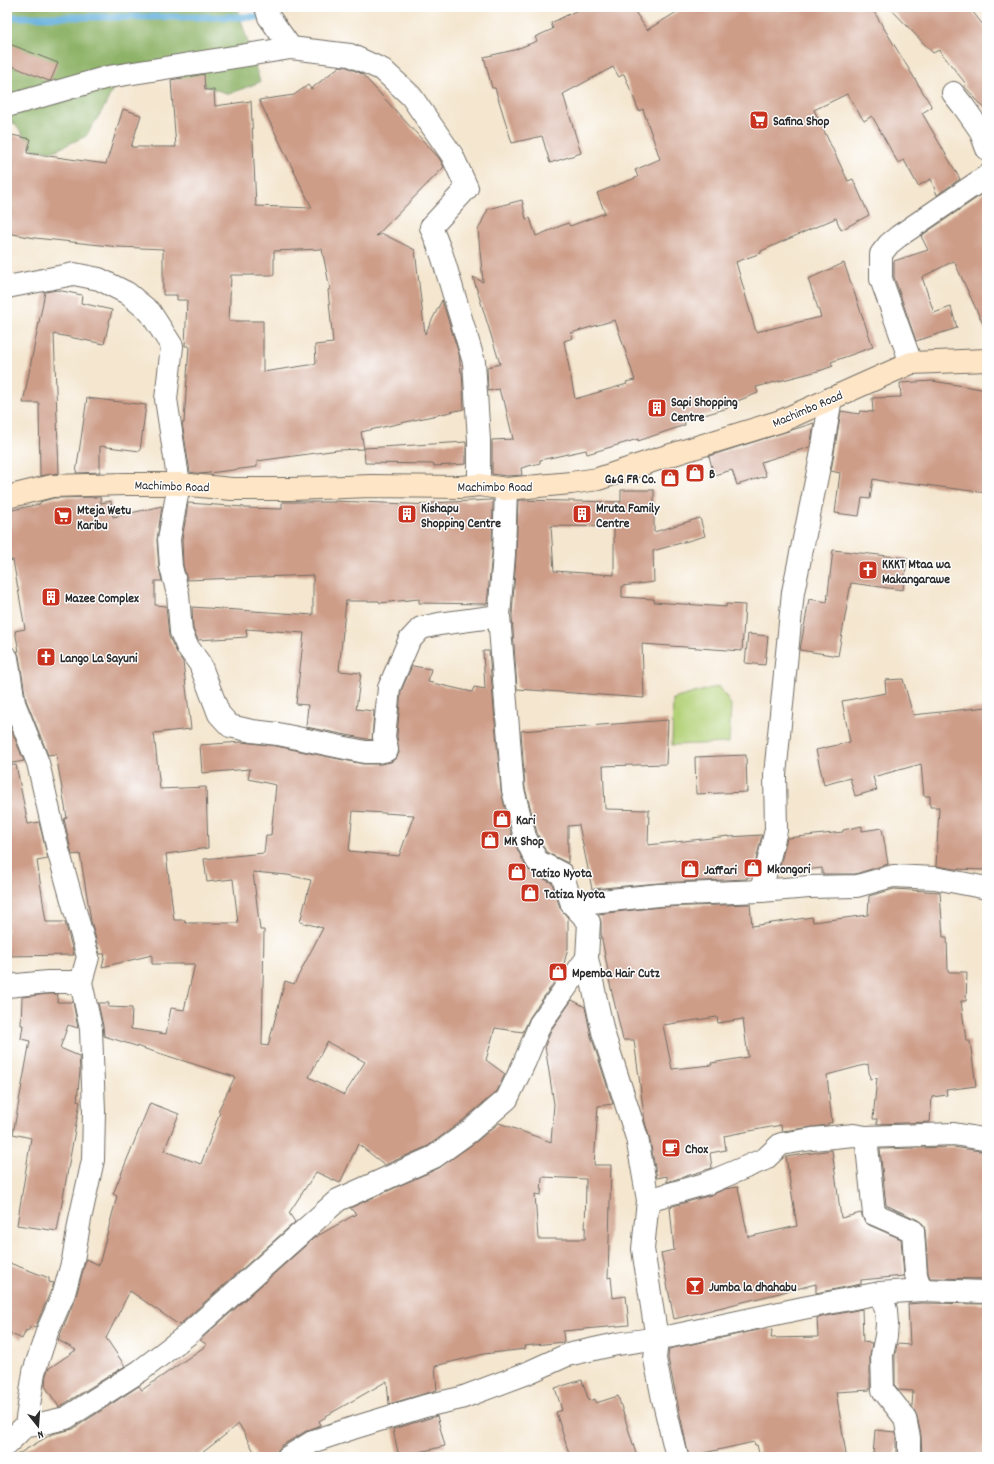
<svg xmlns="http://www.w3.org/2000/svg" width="994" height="1464" font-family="Dekko,sans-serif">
<rect width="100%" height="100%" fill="#fff"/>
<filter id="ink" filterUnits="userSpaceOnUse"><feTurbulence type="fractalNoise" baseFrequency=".025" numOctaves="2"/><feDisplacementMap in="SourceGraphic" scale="8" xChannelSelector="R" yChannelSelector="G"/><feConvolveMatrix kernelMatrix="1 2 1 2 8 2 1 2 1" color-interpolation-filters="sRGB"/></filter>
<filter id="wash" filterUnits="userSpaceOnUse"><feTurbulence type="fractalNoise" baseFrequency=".012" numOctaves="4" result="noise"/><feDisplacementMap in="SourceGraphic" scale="16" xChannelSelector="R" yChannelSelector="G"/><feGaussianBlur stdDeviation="0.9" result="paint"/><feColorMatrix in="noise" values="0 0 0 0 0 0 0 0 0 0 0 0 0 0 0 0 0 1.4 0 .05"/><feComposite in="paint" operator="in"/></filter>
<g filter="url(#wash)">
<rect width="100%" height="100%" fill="#f4e6cf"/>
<polygon fill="#b3d178" stroke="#6f7e52" points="719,686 731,705 729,743 672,745 673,699"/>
<polygon fill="#8eb368" stroke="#5c6f4a" points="7,7 237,7 260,82 229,94 171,75 123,66 105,106 86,136 54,151 34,150 14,123 7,120"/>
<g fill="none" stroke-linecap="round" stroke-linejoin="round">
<polyline stroke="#62afdb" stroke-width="7" points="7,17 269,17 289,7"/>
</g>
<g id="blocks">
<g fill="#cd9d88" fill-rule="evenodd">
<path d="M584,7H632L647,30L685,7H871L932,107L922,113L960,179L937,195L931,179L918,186L904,160L898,163L872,116L864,121L847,94L814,110L848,181L853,179L869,215L841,230L836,218L761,251V253L736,262L756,332L821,317L808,279L844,263L873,347L831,362L833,366L822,370L756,387L758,393L727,405L728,408L684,421L685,425L638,441V439L587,454L586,450L540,460V463L521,468L522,475L506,476L492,474V440L513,439L504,400H502L499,389L488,391L487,367L500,364L473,277L483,282L478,230L488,209L522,200L526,219L530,218L536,236L568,223L570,226L605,213L597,193L638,177L635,170L660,159L643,109L639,111L624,74L619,77L613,67L563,94L581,153L550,163L542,136L512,143L495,88H492L484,57L514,50L537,41L535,37L553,29L551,23ZM615,320L635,380L626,382L627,384L575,399L564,341L573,338L571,333Z"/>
<polygon points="889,7 969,7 987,30 987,111 964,86 966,84 939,50 933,53"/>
<polygon points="7,43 58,63 51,80 49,81 7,64"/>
<path d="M340,66L347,67L362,74L439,158L444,167L376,236L383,234L415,250L425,334L442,300L459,354L461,372H462L464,409L361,432L364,449L338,450L257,461V467L201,474L190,472L182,423H184L189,346H185L187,300H177V295H163V249L119,247L35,238L7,233V134L31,139L27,153L106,164L123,109L141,115L131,147H176L171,80L204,74L205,90H214L215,106L251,101L256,206L312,208L259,100L294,95L308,85L311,89ZM322,249L330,289L328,290L333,343L315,345L316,364L263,372V321H229L231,275H274V251Z"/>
<polygon points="987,191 987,333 954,261 922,277 934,313 951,307 957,328 916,341 894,277 894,261 928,250 921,236"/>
<polygon points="57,290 82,295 81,303 112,310 104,344 54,334 59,473 40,476 39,403 23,403 45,292"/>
<polygon points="933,381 987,390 987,493 910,483 910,484 892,482 892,483 873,479 870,499 862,498 859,516 835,513 840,473 831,471 841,411 859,414 860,411 873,412 872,398 901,397 900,383"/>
<polygon points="87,398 146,405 140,451 100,446 100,472 76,473"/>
<polygon points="814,423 810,447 761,462 766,476 737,485 732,470 714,475 709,456"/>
<polygon points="466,442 466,464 434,466 434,464 365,463 364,448"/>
<path d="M621,490H654V532L700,518L705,536L653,551L654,582L622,586V597L654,599V602L726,607V604L745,605L742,651L642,644L644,698L517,689L512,616L516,555L518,500L621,502ZM551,526L614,527V575L554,571Z"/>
<path d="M100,497L101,503L111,501L113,517L162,506L157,540L159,568L162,581H155V605L166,606L169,637L176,651L183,662L191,729L154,733L160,789L206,787L208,848L166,854L174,920H185V923H238L233,879L207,882L204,859L264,853L266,835H271L276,785L248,779L250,769L202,773L200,745L242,742L276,746L363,764H380L391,762L396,758L399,753L397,736L401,691L412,666L431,669L428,682L472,692L474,687L485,689L483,651H489L501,791L513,840L526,867L531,872L552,883L560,908L568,918V948L562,971L530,1017L523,1032L495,1028L486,1060L505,1074L497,1091L462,1121L428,1146L385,1165L358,1144L340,1183L316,1172L289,1213L295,1222L179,1325L130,1291L106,1338L125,1366L59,1407L45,1386L46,1375L48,1369L76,1350L58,1340L76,1296L86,1259L99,1265L117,1196L113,1194L150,1103L179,1114L164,1151L201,1164L220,1112L218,1111L235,1077L104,1036L103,1026L98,1003H109L108,1007L132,1008L131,1029L166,1034L171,1008L184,1010L195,964H152V955L102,967L105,954H100L91,921L80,854L72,855L64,819L67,818L56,754L48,755L26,700L19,656L17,651H19L15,631L25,629L13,560L10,561L7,548V511L40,504V502L54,498ZM353,811L414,815L399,856L349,851ZM253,872L287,875L311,880L300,922L323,928L294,984L285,981L268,1046L262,1045L264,930H260ZM327,1042L365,1062L344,1095L309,1077Z"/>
<polygon points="490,500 493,500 492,553 487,604 419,603 419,599 380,603 379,601 346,601 339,671 361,673 356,709 374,711 372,740 306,727 308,705 296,704 304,633 246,629 247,637 198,640 193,629 192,607 313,615 313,575 187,580 183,565 182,540 188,503 244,507 244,508 282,509 282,502 335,502 335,501 432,505 432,503"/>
<polygon points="833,550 907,558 903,590 851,583 838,656 800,650 809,599 827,602"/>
<polygon points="748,634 768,636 765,665 745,663"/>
<polygon points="903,679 913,715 987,707 987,870 955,869 936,866 939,807 930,807 930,796 924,796 921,764 873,777 877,790 855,796 850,778 824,785 816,750 850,742 842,701 886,693 885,680"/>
<polygon points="7,719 24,761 7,764"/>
<polygon points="668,720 666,764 603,766 605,809 649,810 648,845 729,836 729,837 762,835 752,877 747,877 747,879 658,883 592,889 579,825 568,826 568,863 546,852 537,833 525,788 521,731"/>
<polygon points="746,755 747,792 696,794 695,757"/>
<polygon points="16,765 28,824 39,822 48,859 37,861 46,922 65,922 74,955 7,956 7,766"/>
<polygon points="862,826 862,831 882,828 888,864 855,874 822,874 822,868 778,873 787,838 843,832 843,830"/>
<path d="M894,889L940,892L943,937H947L948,972H967L966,1001H961L966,1041H970L976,1086L946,1090L947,1095L932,1097L930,1122L877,1124V1119H873L877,1078L870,1079L868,1064L827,1075L832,1123H828V1125L782,1131L781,1125L724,1136L726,1150L710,1153L712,1168L667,1182V1176L657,1178L649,1136L645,1122L634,1040H623L607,971H608L601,934V922L598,914L660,907L750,904L752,926L812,917L813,922L868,915L869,896ZM717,1017L718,1023L743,1019L748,1057L711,1063L712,1065L672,1069L663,1025Z"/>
<polygon points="49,994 58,994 57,1002 73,1002 78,1028 68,1025 60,1048 79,1056 80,1071 77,1101 80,1102 57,1231 17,1225 31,1138 13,1134 30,1041 21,1039 23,1025 21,1025 22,997"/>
<path d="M572,1000L585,1007L591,1036L613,1104L598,1106L594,1165H611L608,1278L611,1277L613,1298L626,1296L629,1325L563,1331L564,1342L524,1346L525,1349L484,1354L435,1366L437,1390L389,1404L387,1381L326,1416V1417L319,1421L321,1425L308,1430L281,1446L277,1451L276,1454L271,1457H257L239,1424L197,1457H13L52,1434L73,1429L139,1386L142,1390L207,1345L200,1340L314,1238L356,1214L350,1208L439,1168L477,1141L499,1123L551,1142L554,1104L545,1046L551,1030ZM542,1177L586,1179L585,1239H538L535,1194L541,1195Z"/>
<polygon points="953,1147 987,1152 987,1279 930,1278 928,1273 925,1230 923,1224 918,1220 886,1205 880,1149"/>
<polygon points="832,1150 841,1218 861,1213 864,1221 869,1225 901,1239 904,1276 861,1280 861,1284 816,1293 816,1284 674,1319 661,1253 674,1250 670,1207 711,1195 725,1189 738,1187 748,1237 797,1226 786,1157"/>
<polygon points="7,1262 49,1278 49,1282 54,1283 35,1328 31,1326 28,1331 26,1330 22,1339 7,1332"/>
<polygon points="921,1303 987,1304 987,1457 922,1457 921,1436 917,1416 912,1406 913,1391 899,1390 895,1386 895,1356 897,1344 910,1345 908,1304"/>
<polygon points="862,1309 863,1342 872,1343 870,1355 870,1390 836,1392 846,1454 829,1457 760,1457 757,1445 755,1445 754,1442 704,1453 705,1457 689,1457 668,1358 669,1349 763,1329 772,1330 771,1338 818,1337 817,1318"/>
<polygon points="582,1380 589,1401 595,1399 596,1403 618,1396 637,1457 570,1457 556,1412 562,1410 555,1388"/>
<polygon points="437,1416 445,1446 399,1457 393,1429"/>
<polygon points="875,1430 895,1432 896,1439 896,1457 873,1456"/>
</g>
</g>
</g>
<g filter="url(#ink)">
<use href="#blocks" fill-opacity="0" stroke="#716c64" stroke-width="1"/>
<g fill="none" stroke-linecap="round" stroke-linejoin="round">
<defs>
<g id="street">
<polyline points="266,7 269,17 291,48 350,55 383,70 411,96 452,155 467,188 431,227 442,255 474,362 479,440 479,485"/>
<polyline points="953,93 964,107 980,130 987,149"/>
<polyline points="7,106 108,77 291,48"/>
<path d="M7,287L74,274L99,279L127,293L150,312L172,346L166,399L179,484L169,539L171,567L178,594L181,632L187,646L200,664L219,714L230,726L252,731L278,734L365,752C373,752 379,753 387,750L384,737L389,688L409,641L421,628L439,624L499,616"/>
<polyline points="911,363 881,279 881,254 889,244 899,236 987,176"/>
<polyline points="506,489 504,554 499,616 513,790 525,837 537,861 562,874 572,904 589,922 587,958 603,1032 637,1138 648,1200 643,1249 657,1339 655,1359 663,1399 677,1457"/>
<polyline points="7,658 14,703 38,763 58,850 88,957 81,982 91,1029 94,1111 93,1160 80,1219 73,1260 64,1293 47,1332 34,1372 26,1425 7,1444"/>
<polyline points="761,891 776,830 775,775 793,592 821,457 831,398"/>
<polyline points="572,904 659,895 761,891 809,887 857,886 893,876 935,878 987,888"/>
<polyline points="7,986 48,982 81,982"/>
<polyline points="866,1137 874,1214 913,1231 916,1275 921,1290"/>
<polyline points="648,1200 708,1183 765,1159 781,1144 812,1139 854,1135 866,1137 954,1134 983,1139 987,1139"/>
<polyline points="880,1293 886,1310 887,1324 886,1336 882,1355 883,1390 905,1418 909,1438 909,1457"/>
<polyline points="26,1425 44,1423 66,1418 140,1371 187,1335 338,1200 434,1157 470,1131 507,1099 525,1061 540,1024 587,958"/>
<polyline points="288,1457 314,1441 353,1428 425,1406 461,1398 525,1374 567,1355 617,1344 672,1336 803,1308 880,1293 921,1290 987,1292"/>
</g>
<polyline id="secondary" points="7,497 52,486 125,484 179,484 232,489 291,489 371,486 461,487 479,485 506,489 571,483 598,479 661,458 781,421 911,363 987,360"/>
</defs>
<use href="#street" stroke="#716c64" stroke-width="24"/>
<use href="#secondary" stroke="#716c64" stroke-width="24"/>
<use href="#street" stroke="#fff" stroke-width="22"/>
<use href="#secondary" stroke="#fee5c5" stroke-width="22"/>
</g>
</g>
<defs>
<symbol id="supermarket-square" viewBox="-11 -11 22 22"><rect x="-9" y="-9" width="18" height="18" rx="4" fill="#c8321e" stroke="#fff"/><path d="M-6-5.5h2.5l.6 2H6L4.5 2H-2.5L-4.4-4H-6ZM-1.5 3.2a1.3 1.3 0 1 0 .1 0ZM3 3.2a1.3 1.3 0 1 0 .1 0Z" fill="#fff"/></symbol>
<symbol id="building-square" viewBox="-11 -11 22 22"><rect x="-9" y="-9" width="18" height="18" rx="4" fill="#c8321e" stroke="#fff"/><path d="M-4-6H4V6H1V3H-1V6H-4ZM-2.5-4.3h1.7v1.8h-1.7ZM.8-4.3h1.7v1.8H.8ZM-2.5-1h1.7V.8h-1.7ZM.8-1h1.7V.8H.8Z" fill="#fff"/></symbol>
<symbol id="shop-square" viewBox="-11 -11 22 22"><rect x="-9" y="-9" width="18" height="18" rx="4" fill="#c8321e" stroke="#fff"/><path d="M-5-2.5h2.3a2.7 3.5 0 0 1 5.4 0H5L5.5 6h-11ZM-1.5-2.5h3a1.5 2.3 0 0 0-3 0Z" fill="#fff"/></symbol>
<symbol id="church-square" viewBox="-11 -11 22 22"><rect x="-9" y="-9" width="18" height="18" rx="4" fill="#c8321e" stroke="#fff"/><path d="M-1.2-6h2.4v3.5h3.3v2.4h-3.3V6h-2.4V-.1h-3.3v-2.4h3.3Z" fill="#fff"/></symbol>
<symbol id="cafe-square" viewBox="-11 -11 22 22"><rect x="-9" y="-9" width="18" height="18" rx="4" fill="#c8321e" stroke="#fff"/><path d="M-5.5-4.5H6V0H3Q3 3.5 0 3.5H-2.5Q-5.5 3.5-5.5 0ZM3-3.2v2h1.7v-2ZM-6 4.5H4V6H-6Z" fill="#fff"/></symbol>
<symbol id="bar-square" viewBox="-11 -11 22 22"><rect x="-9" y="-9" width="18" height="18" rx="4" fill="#c8321e" stroke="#fff"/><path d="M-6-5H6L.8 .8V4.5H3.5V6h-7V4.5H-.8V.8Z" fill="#fff"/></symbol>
</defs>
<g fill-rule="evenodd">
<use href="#supermarket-square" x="748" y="109" width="22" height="22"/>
<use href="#building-square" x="646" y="397" width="22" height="22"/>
<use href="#shop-square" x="684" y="462" width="22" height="22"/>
<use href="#shop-square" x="659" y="467" width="22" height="22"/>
<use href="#building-square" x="396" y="503" width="22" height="22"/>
<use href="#building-square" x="571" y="503" width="22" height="22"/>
<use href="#supermarket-square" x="52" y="505" width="22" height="22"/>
<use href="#church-square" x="857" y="559" width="22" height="22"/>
<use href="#building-square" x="40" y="586" width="22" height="22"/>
<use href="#church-square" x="35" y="646" width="22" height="22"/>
<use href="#shop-square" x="491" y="808" width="22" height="22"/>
<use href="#shop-square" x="479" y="829" width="22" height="22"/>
<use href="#shop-square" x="742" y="857" width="22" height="22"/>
<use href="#shop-square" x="679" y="858" width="22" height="22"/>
<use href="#shop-square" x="506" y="861" width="22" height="22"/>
<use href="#shop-square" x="519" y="882" width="22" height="22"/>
<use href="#shop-square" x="547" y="961" width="22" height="22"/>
<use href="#cafe-square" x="660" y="1137" width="22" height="22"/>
<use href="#bar-square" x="684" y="1275" width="22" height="22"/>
</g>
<g text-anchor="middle" stroke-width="3" stroke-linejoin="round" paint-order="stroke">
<g font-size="13" font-weight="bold" fill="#2b2b2b" stroke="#fff" text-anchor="start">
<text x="773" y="125">Safina Shop</text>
<text x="671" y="406">Sapi Shopping<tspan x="671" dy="15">Centre</tspan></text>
<text x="709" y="478">B</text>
<text x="656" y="483" text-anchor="end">G&amp;G FR Co.</text>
<text x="421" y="512">Kishapu<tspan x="421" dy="15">Shopping Centre</tspan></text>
<text x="596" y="512">Mruta Family<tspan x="596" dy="15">Centre</tspan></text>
<text x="77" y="514">Mteja Wetu<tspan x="77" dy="15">Karibu</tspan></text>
<text x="882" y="568">KKKT Mtaa wa<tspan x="882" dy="15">Makangarawe</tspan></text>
<text x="65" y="602">Mazee Complex</text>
<text x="60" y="662">Lango La Sayuni</text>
<text x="516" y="824">Kari</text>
<text x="504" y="845">MK Shop</text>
<text x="767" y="873">Mkongori</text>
<text x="704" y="874">Jaffari</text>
<text x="531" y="877">Tatizo Nyota</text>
<text x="544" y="898">Tatiza Nyota</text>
<text x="572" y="977">Mpemba Hair Cutz</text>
<text x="685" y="1153">Chox</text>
<text x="709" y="1291">Jumba la dhahabu</text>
</g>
<g font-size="13" fill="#2b2b2b" stroke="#fff">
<text transform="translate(807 408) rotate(-23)" y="5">Machimbo Road</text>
<text transform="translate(172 485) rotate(2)" y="5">Machimbo Road</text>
<text x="495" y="491">Machimbo Road</text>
</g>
</g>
<rect width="994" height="1464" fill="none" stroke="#fff" stroke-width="24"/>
<g transform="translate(38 1426) rotate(163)" stroke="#ffffff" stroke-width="3" paint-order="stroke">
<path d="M0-3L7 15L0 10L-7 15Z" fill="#2b2b2b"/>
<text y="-6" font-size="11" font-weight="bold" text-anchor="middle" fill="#2b2b2b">N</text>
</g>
</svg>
